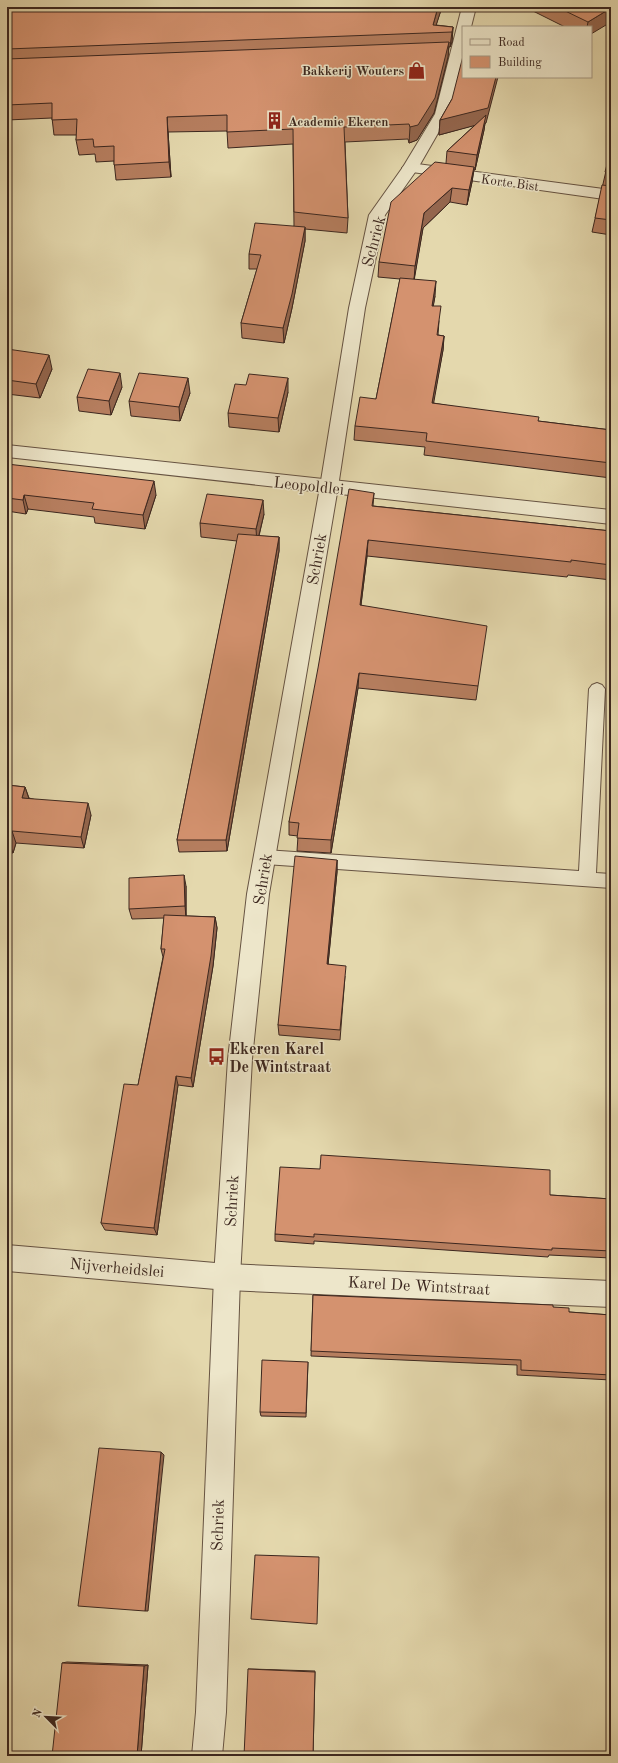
<svg xmlns="http://www.w3.org/2000/svg" width="618" height="1763" font-family="'Old Standard TT',serif">
<rect width="100%" height="100%" fill="#e4d8ad"/>
<filter id="stains"><feTurbulence type="fractalNoise" baseFrequency=".005" numOctaves="4"/><feColorMatrix values="0 0 0 0 .2 0 0 0 0 .09 0 0 0 0 .02 0 0 0 .5 -.17"/></filter>
<radialGradient id="worn" r=".72"><stop offset=".6" stop-color="#630" stop-opacity="0"/><stop offset="1" stop-color="#630" stop-opacity=".3"/></radialGradient>
<g fill="none" stroke-linecap="round" stroke-linejoin="round">
<defs>
<polygon id="service" points="597,683 602,685 605,689 596,873 611,874 611,888 265,864 259,862 257,857 259,852 265,850 579,871 589,689 592,685"/>
<g id="minor">
<polygon points="410,163 611,190 611,200 405,171 402,168 405,165"/>
<polygon points="7,445 611,510 611,524 7,457"/>
<polygon points="7,1245 227,1264 611,1281 611,1307 227,1290 7,1271"/>
</g>
<polygon id="tertiary" points="462,7 476,7 471,27 463,27 463,59 449,114 418,168 385,215 365,308 338,487 269,894 252,1059 240,1277 226,1712 222,1756 192,1756 196,1712 214,1277 228,1059 247,894 320,487 349,308 369,215 403,167 435,114"/>
</defs>
<use href="#service" stroke="#665342" stroke-width="2"/>
<use href="#minor" stroke="#665342" stroke-width="2"/>
<use href="#tertiary" stroke="#665342" stroke-width="2"/>
<use href="#service" fill="#ede6ca" fill-rule="evenodd"/>
<use href="#minor" fill="#ede6ca" fill-rule="evenodd"/>
<use href="#tertiary" fill="#ede6ca" fill-rule="evenodd"/>
</g>
<g fill="#b67e5f" stroke="#3c271f">
<polygon points="7,7 442,7 436,25 453,27 452,42 450,47 449,47 448,57 434,113 417,140 409,143 408,139 345,142 348,218 347,233 305,229 305,241 292,308 284,343 242,338 241,323 257,269 249,269 249,254 294,226 293,144 228,148 227,131 168,132 171,177 116,180 114,161 96,162 95,154 79,155 76,140 77,135 54,135 52,118 7,120"/>
<polygon points="525,7 611,7 591,27 565,27"/>
<polygon points="452,99 486,123 485,123 484,130 475,170 474,170 472,182 467,205 450,202 423,228 414,279 435,296 433,306 439,321 438,335 444,336 443,350 433,403 538,421 611,430 611,478 424,455 425,447 354,440 355,426 376,399 400,279 378,277 379,262 446,163 447,151 475,125 439,135 440,120"/>
<polygon points="611,149 611,235 592,232"/>
<polygon points="7,349 52,369 40,398 7,394"/>
<polygon points="122,387 111,415 79,411 77,397"/>
<polygon points="288,392 279,432 229,427 228,413"/>
<polygon points="190,393 180,421 131,416 129,401"/>
<polygon points="7,464 156,495 145,529 95,523 94,517 28,509 26,514 7,511"/>
<polygon points="374,493 373,506 611,531 611,580 568,575 567,577 367,556 361,605 478,686 476,700 358,688 331,853 297,851 298,836 289,835 289,822"/>
<polygon points="264,514 259,536 279,537 279,551 227,851 179,852 177,840 237,541 201,537 200,523"/>
<polygon points="7,785 25,787 29,798 91,815 84,848 16,843 13,853 7,853"/>
<polygon points="337,860 337,872 328,964 345,976 340,1040 279,1035 278,1025"/>
<polygon points="186,886 186,916 215,917 217,928 213,966 193,1087 178,1085 157,1235 105,1230 101,1223 138,1085 163,957 161,949 164,918 132,919 129,909"/>
<polygon points="550,1195 611,1199 611,1258 549,1255 548,1257 314,1241 314,1244 275,1241 275,1234"/>
<polygon points="313,1295 553,1307 569,1312 611,1315 611,1380 517,1375 517,1365 311,1356"/>
<polygon points="308,1362 306,1417 261,1416 260,1412"/>
<polygon points="67,1662 148,1665 141,1756 62,1663"/>
<polygon points="248,1669 250,1669 315,1671 313,1756"/>
</g>
<g fill="#94664e" stroke="#3c271f">
<polygon points="438,7 442,7 434,32 433,25"/>
<polygon points="611,8 611,22 591,34 591,27 587,27 588,22"/>
<polygon points="453,27 452,42 450,47 452,32"/>
<polygon points="449,42 448,57 434,113 417,140 409,143 410,127"/>
<polygon points="496,77 498,77 486,123 485,123 484,130 475,170 477,155 484,123 439,135 440,120"/>
<polygon points="167,117 171,177 169,162"/>
<polygon points="474,167 472,182 467,205 469,190"/>
<polygon points="452,188 450,202 423,228 414,281 415,266 424,213"/>
<polygon points="305,227 305,241 292,308 284,343 283,328"/>
<polygon points="436,281 435,296 431,320 432,306"/>
<polygon points="444,336 443,350 431,418 432,403"/>
<polygon points="49,355 52,369 40,398 36,384"/>
<polygon points="120,373 122,387 111,415 109,401"/>
<polygon points="188,378 190,393 180,421 179,407"/>
<polygon points="288,378 288,392 279,432 278,418"/>
<polygon points="154,481 156,495 145,529 143,515"/>
<polygon points="24,495 28,509 26,514 23,500"/>
<polygon points="263,500 264,514 257,543 256,529"/>
<polygon points="279,537 279,551 227,851 226,840"/>
<polygon points="368,540 367,556 359,620 360,605"/>
<polygon points="359,673 358,688 331,853 331,840"/>
<polygon points="25,787 29,799 22,798"/>
<polygon points="88,803 91,815 84,848 81,837"/>
<polygon points="12,831 16,843 13,853 9,842"/>
<polygon points="337,860 337,872 327,975 327,964"/>
<polygon points="184,875 186,886 186,917 185,906"/>
<polygon points="215,917 217,928 213,966 193,1087 191,1078"/>
<polygon points="176,1076 178,1085 157,1235 154,1228"/>
<polygon points="161,1452 164,1455 148,1611 145,1611"/>
<polygon points="148,1665 141,1756 137,1756 144,1666"/>
</g>
<g fill="#d4926f" stroke="#3c271f">
<polygon points="7,7 438,7 433,25 453,27 452,32 7,49"/>
<polygon points="557,7 611,7 611,8 588,22"/>
<polygon points="449,42 435,98 418,125 410,127 409,124 344,127 348,218 294,212 293,129 227,132 227,115 167,117 169,162 114,165 114,146 94,147 93,139 76,140 77,119 52,120 52,103 7,105 7,59"/>
<polygon points="463,56 463,77 496,77 488,108 440,120 452,99"/>
<polygon points="486,115 477,155 447,151"/>
<polygon points="611,149 611,173 605,172"/>
<polygon points="435,162 474,167 469,190 452,188 424,213 415,266 379,262 391,202"/>
<polygon points="602,185 611,186 611,220 595,218"/>
<polygon points="255,223 305,227 292,294 283,328 241,323 261,255 249,254"/>
<polygon points="400,278 436,281 432,306 441,306 437,335 444,336 432,403 539,417 538,421 611,430 611,463 426,441 427,433 355,426 360,397 376,399"/>
<polygon points="7,349 49,355 36,384 7,380"/>
<polygon points="88,369 120,373 109,401 77,397"/>
<polygon points="139,373 188,378 179,407 129,401"/>
<polygon points="249,374 288,378 278,418 228,413 235,384 246,385"/>
<polygon points="7,464 154,481 143,515 92,509 94,503 24,495 23,500 7,498"/>
<polygon points="349,489 374,493 372,506 611,531 611,565 571,560 571,562 368,540 360,605 487,626 478,686 359,673 331,840 297,838 299,823 289,822 318,668"/>
<polygon points="207,494 263,500 256,529 200,523"/>
<polygon points="238,534 279,537 226,840 177,840"/>
<polygon points="7,785 25,787 22,798 88,803 81,837 12,831 9,842 7,842"/>
<polygon points="295,856 337,860 327,964 346,966 340,1030 278,1025"/>
<polygon points="184,875 185,906 129,909 129,878"/>
<polygon points="164,915 215,917 211,956 191,1078 176,1076 154,1228 101,1223 124,1084 138,1085 165,949 161,949"/>
<polygon points="321,1155 550,1170 550,1195 611,1199 611,1251 552,1248 552,1250 314,1234 314,1237 275,1234 280,1167 320,1169"/>
<polygon points="313,1295 553,1305 553,1307 569,1308 569,1312 611,1315 611,1375 521,1370 521,1360 311,1351"/>
<polygon points="262,1360 308,1362 306,1413 260,1412"/>
<polygon points="99,1448 161,1452 145,1611 78,1606"/>
<polygon points="255,1555 319,1557 317,1624 251,1619"/>
<polygon points="62,1663 144,1666 137,1756 52,1756"/>
<polygon points="248,1669 315,1672 313,1756 244,1756"/>
</g>
<defs>
<symbol id="shop-bare" viewBox="-9 -9 18 18"><path d="M-5-2.5h2.3a2.7 3.5 0 0 1 5.4 0H5L5.5 6h-11ZM-1.5-2.5h3a1.5 2.3 0 0 0-3 0Z" fill="#8f2418" stroke="#ede6ca" stroke-width="2.5" paint-order="stroke"/></symbol>
<symbol id="building-bare" viewBox="-9 -9 18 18"><path d="M-4-6H4V6H1V3H-1V6H-4ZM-2.5-4.3h1.7v1.8h-1.7ZM.8-4.3h1.7v1.8H.8ZM-2.5-1h1.7V.8h-1.7ZM.8-1h1.7V.8H.8Z" fill="#8f2418" stroke="#ede6ca" stroke-width="2.5" paint-order="stroke"/></symbol>
<symbol id="bus-bare" viewBox="-9 -9 18 18"><path d="M-5-6H5V4H4V6H2V4H-2V6H-4V4H-5ZM-3.5-4V0h7V-4ZM-3.5 1.2v1.5H-2V1.2ZM2 1.2v1.5H3.5V1.2Z" fill="#8f2418" stroke="#ede6ca" stroke-width="2.5" paint-order="stroke"/></symbol>
</defs>
<g fill-rule="evenodd">
<use href="#shop-bare" x="404" y="58" width="25" height="25"/>
<use href="#building-bare" x="262" y="108" width="25" height="25"/>
<use href="#bus-bare" x="204" y="1044" width="25" height="25"/>
</g>
<g text-anchor="middle" stroke-width="3" stroke-linejoin="round" paint-order="stroke">
<g font-size="13" font-weight="bold" fill="#3c271f" stroke="#ede6ca" text-anchor="end">
<text x="404" y="75">Bakkerij Wouters</text>
<text x="288" y="126" text-anchor="start">Academie Ekeren</text>
</g>
<g font-size="13" fill="#3c271f" stroke="#ede6ca">
<text transform="translate(510 182) rotate(8)" y="5">Korte Bist</text>
</g>
<g font-size="16" fill="#3c271f" stroke="#ede6ca">
<text transform="translate(373 241) rotate(-75)" y="6">Schriek</text>
<text transform="translate(309 485) rotate(6)" y="6">Leopoldlei</text>
<text transform="translate(316 559) rotate(-80)" y="6">Schriek</text>
<text transform="translate(262 879) rotate(-81)" y="6">Schriek</text>
<text transform="translate(231 1201) rotate(-87)" y="6">Schriek</text>
<text transform="translate(117 1267) rotate(5)" y="6">Nijverheidslei</text>
<text transform="translate(419 1285) rotate(3)" y="6">Karel De Wintstraat</text>
<text transform="translate(217 1525) rotate(-88)" y="6">Schriek</text>
</g>
<g font-size="16" font-weight="bold" fill="#3c271f" stroke="#ede6ca" text-anchor="start">
<text x="229" y="1054">Ekeren Karel<tspan x="229" dy="18">De Wintstraat</tspan></text>
</g>
</g>
<rect width="618" height="1763" fill="none" stroke="#e4d8ad" stroke-width="24"/>
<rect x="8" y="8" width="602" height="1747" fill="none" stroke="#3c271f" stroke-width="2"/>
<rect x="12" y="12" width="594" height="1739" fill="none" stroke="#3c271f"/>
<rect x="462" y="26" width="130" height="52" fill="#ede6ca" stroke="#a69a86"/>
<rect x="470" y="39" width="20" height="6" fill="#ede6ca" stroke="#a69a86"/>
<text x="498" y="46" font-size="12" fill="#3c271f">Road</text>
<rect x="470" y="56" width="20" height="12" fill="#d4926f" stroke="#a69a86"/>
<text x="498" y="66" font-size="12" fill="#3c271f">Building</text>
<g transform="translate(46 1717) rotate(294)" stroke="#ede6ca" stroke-width="3" paint-order="stroke">
<path d="M0-3L7 15L0 10L-7 15Z" fill="#3c271f"/>
<text y="-6" font-size="11" font-weight="bold" text-anchor="middle" fill="#3c271f">N</text>
</g>
<rect width="100%" height="100%" filter="url(#stains)"/>
<rect width="100%" height="100%" fill="url(#worn)"/>
</svg>
